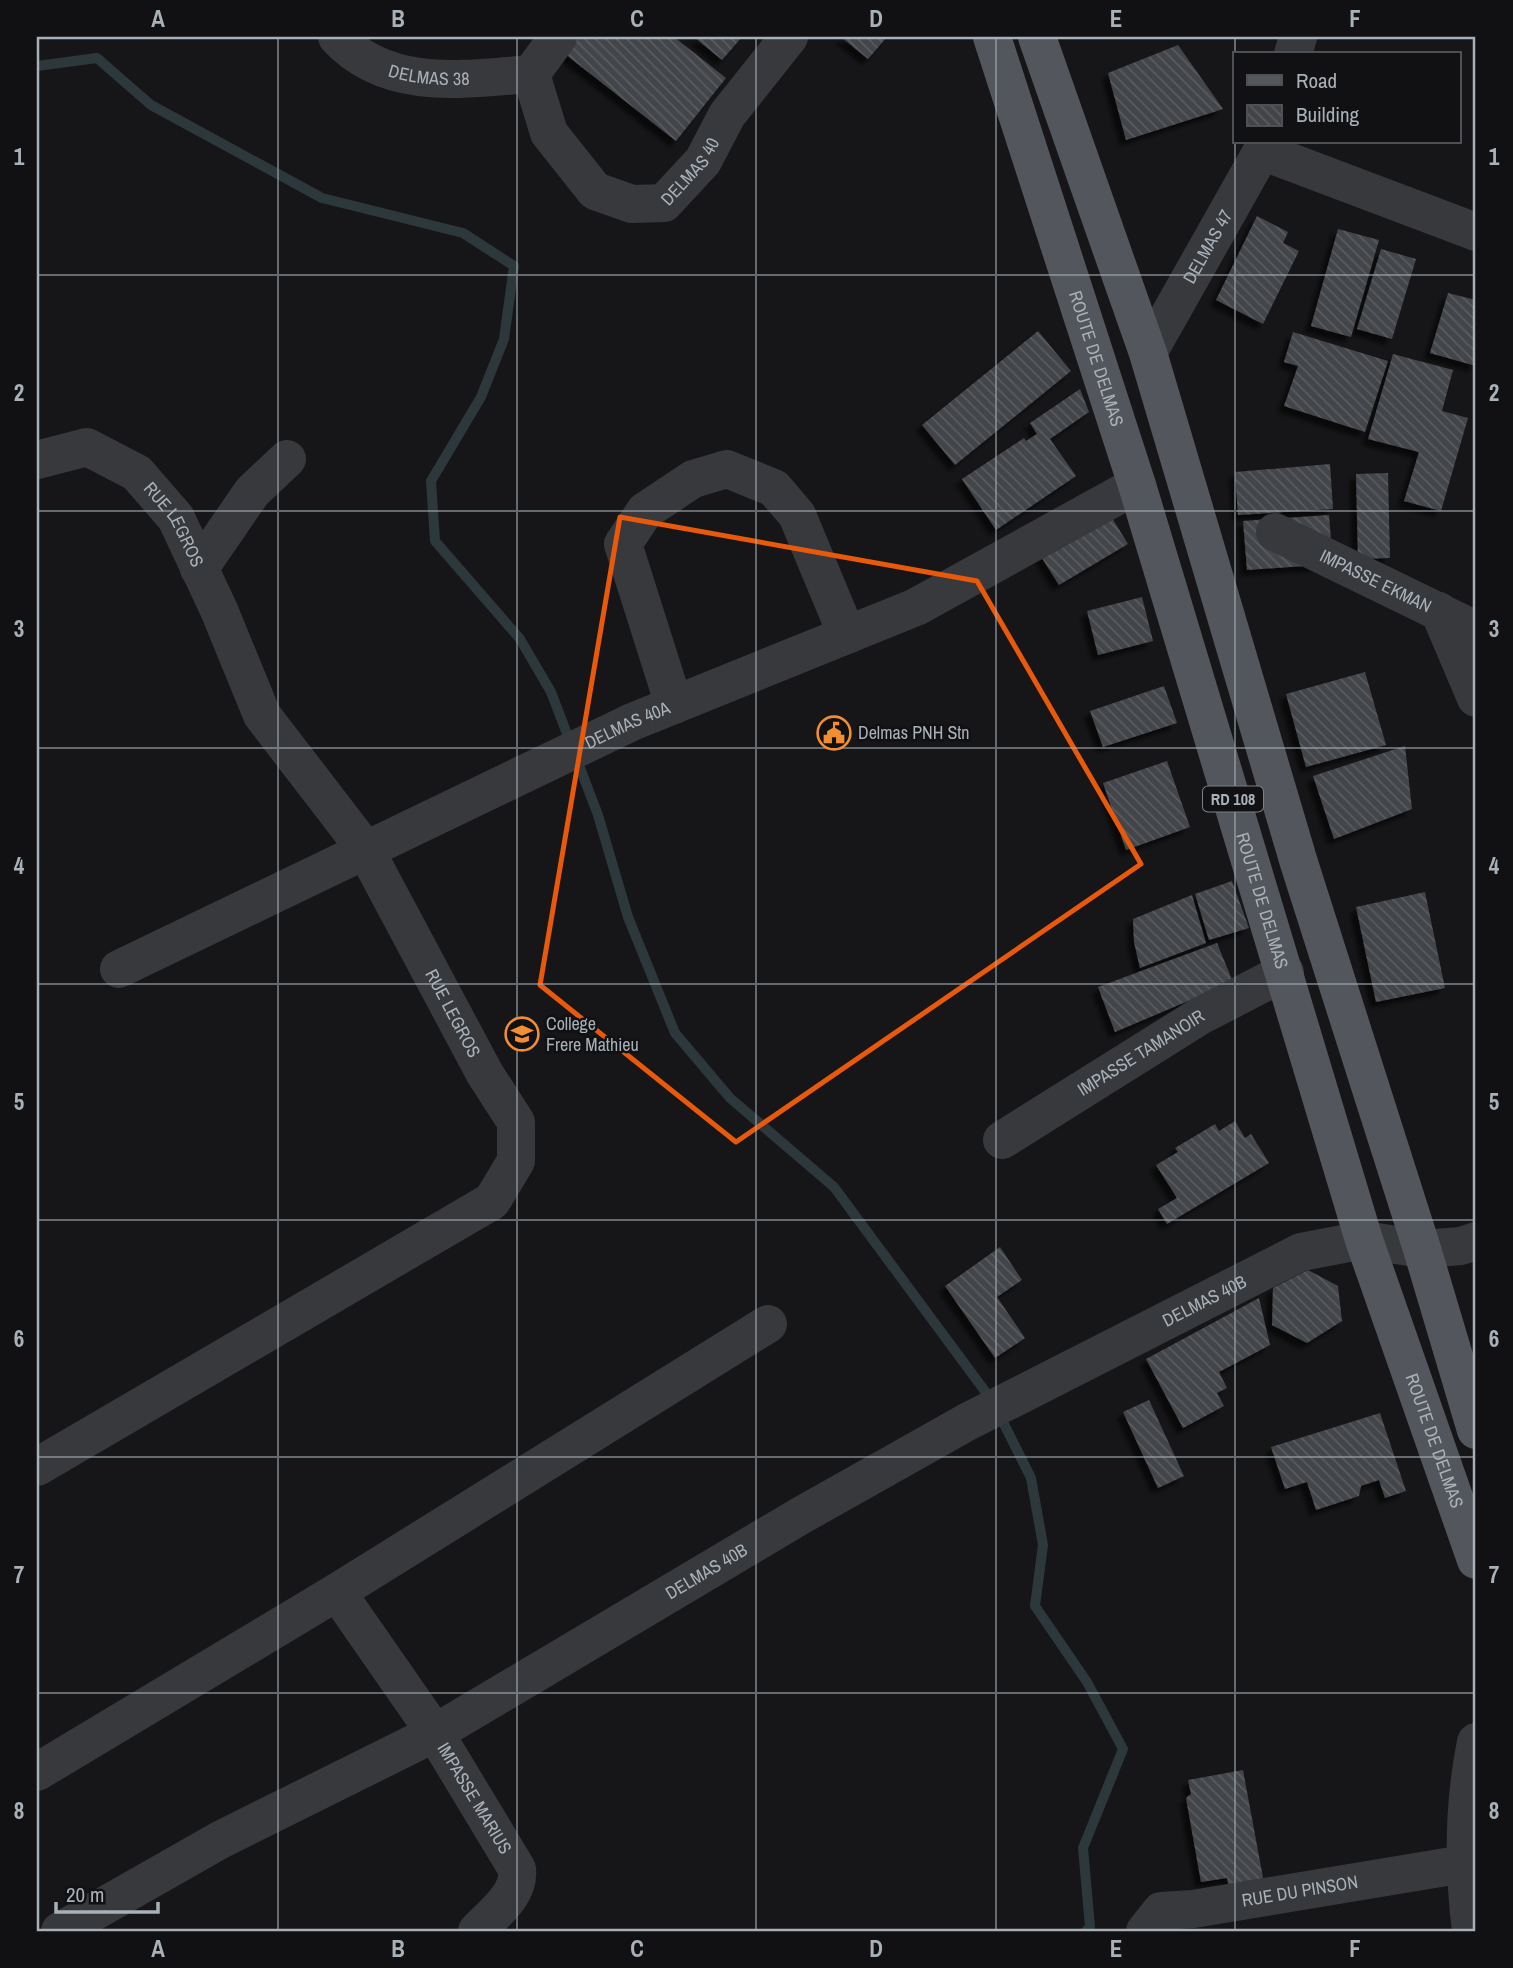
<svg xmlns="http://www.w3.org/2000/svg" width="1513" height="1968" font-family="'Archivo Narrow',sans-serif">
<defs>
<pattern id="building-back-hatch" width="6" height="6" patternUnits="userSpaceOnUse" patternTransform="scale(1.75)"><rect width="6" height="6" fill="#424448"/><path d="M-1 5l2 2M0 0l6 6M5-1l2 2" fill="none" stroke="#5a5c60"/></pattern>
<filter id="shadow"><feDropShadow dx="-6" dy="6" stdDeviation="2" flood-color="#0009"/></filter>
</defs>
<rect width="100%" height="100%" fill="#161618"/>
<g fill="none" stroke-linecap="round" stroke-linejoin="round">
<polyline stroke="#2c383c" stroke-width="10" points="37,66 97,58 151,105 322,198 463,233 514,266 504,339 481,397 431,481 435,541 520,639 551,692 598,815 628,917 675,1033 730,1098 834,1187 993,1402 1031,1478 1043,1545 1035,1606 1087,1682 1123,1749 1083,1848 1090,1927 1086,1931"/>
</g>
<g fill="url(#building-back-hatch)" filter="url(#shadow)">
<polygon points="571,37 674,37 726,78 676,141 560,50"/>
<polygon points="694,37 742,37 722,60"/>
<polygon points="841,37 887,37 868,59"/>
<polygon points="1178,45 1223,109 1126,140 1108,73"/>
<polygon points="1257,216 1288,232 1283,243 1299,251 1263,324 1216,300"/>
<polygon points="1338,229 1379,240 1351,337 1311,326"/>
<polygon points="1381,249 1416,259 1392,339 1357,329"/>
<polygon points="1448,293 1476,300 1476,366 1430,353"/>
<polygon points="1038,331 1071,371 955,465 922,425"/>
<polygon points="1293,332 1388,361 1365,432 1284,406 1298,366 1284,362"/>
<polygon points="1393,354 1453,370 1442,411 1468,418 1441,511 1404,501 1419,452 1368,439"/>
<polygon points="1080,389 1089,412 1050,439 1076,476 996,530 962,479 1024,438 1026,441 1037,434 1030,423"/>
<polygon points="1330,464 1333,509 1238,515 1235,472"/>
<polygon points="1388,473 1390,558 1358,559 1356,474"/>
<polygon points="1109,513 1128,544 1059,585 1040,555"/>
<polygon points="1329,515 1333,564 1247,570 1243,521"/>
<polygon points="1142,597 1153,641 1098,655 1087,611"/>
<polygon points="1365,672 1386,745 1306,767 1286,694"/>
<polygon points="1164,686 1177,723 1103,747 1090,711"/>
<polygon points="1405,746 1412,809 1334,839 1313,776"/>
<polygon points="1167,761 1190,827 1126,850 1103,783"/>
<polygon points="1232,881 1249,928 1209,940 1195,894"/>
<polygon points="1425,892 1445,988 1376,1002 1356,907"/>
<polygon points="1192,895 1206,943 1140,968 1134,942 1133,919"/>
<polygon points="1217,943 1233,982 1115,1032 1098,987"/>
<polygon points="1235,1121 1245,1138 1251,1134 1269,1163 1167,1224 1158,1209 1177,1198 1156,1165 1178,1152 1175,1148 1215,1124 1219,1131"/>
<polygon points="1000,1247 1022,1280 997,1297 1025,1338 995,1358 945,1286"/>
<polygon points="1308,1270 1338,1286 1342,1321 1307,1343 1272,1325 1273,1288"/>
<polygon points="1259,1298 1270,1345 1219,1372 1227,1388 1217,1393 1224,1406 1183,1428 1146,1359"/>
<polygon points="1149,1400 1184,1476 1158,1488 1123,1412"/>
<polygon points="1380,1413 1406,1491 1385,1498 1379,1480 1361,1486 1359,1496 1316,1510 1307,1482 1285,1489 1271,1447"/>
<polygon points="1243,1770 1264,1883 1229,1889 1227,1878 1201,1882 1186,1798 1191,1794 1188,1780"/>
</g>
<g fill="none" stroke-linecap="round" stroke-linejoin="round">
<g stroke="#37393d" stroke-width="38">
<path id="s1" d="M337,37C388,92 465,79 531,74"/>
<path id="s2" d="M558,37L531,74L549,133L595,191L632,204L664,203L703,161L727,115L789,37"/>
<polyline points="1293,54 1298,37"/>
<polyline points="1264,152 1476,232"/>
<path id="s3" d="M1148,353L1267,142"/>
<path id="s4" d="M37,460L87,447L137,473L176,518L219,610L262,715L365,849L485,1074L516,1122V1161L492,1201L37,1467"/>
<path id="s5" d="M1275,532L1476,630"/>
<polyline points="199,569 252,492 287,459"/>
<polyline points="1439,611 1476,698"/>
<polyline points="674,705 623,544 645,511 693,479 727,469 774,488 797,515 847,635"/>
<path id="s6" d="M119,969L632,722L916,607L1137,485"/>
<path id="s7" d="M1002,1140L1200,1016L1285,972"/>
<path id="s8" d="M337,1592L435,1733L517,1869C520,1895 494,1913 477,1931"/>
<polyline points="37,1772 337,1592 768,1324"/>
<path id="s9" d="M60,1931L220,1840L435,1733L800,1516L967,1422L1301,1252L1364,1240L1422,1249L1461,1246L1476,1241"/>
<path id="s10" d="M1145,1931L1161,1911L1193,1909L1464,1864"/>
<path d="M1471,1931C1463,1867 1463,1806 1476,1742"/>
</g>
<g stroke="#53565c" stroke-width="38">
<path id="s11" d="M992,37L1137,485L1364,1240L1476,1560"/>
<polyline points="1037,37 1148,353 1299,863 1422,1249 1476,1430"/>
</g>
</g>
<path fill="none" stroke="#e8590c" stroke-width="5" stroke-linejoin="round" d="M620,517L977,581L1141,864L736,1142L540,985Z"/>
<path fill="none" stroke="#a8b0b8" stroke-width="2" stroke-opacity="0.55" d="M278,37V1931M517,37V1931M756,37V1931M996,37V1931M1235,37V54M1235,142V1931M37,275H1476M37,511H1476M37,748H1476M37,984H1476M37,1220H1476M37,1457H1476M37,1693H1476"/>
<defs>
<symbol id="civic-ring" viewBox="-11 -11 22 22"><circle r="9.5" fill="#111113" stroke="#f18e34" stroke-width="1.5"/><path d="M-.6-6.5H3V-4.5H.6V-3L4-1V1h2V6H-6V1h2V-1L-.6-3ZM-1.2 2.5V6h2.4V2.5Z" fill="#f18e34"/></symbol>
<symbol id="school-ring" viewBox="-11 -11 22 22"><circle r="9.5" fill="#111113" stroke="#f18e34" stroke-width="1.5"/><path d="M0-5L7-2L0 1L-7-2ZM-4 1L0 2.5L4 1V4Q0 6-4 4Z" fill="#f18e34"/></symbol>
</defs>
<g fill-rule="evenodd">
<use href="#civic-ring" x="815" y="714" width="38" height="38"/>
<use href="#school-ring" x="503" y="1015" width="38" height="38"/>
</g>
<g text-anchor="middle" stroke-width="5" stroke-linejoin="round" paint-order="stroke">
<rect fill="#111113" stroke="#7b8086" stroke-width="2" x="1203" y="786.5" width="60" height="25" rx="5"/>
<g font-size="16" font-weight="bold" fill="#a8b0b8">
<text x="1233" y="805">RD 108</text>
</g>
<g font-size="18" fill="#a8b0b8" stroke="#111113">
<text dy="6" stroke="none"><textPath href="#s1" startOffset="103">DELMAS 38</textPath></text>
<text dy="6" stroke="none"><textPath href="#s2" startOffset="294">DELMAS 40</textPath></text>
<text dy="6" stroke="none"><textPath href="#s3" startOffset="122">DELMAS 47</textPath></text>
<text dy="6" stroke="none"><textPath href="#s11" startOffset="338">ROUTE DE DELMAS</textPath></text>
<text dy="6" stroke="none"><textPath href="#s4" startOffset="172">RUE LEGROS</textPath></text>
<text dy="6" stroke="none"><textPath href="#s5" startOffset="112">IMPASSE EKMAN</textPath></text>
<text dy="6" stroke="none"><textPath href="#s6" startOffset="564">DELMAS 40A</textPath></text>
<text dy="6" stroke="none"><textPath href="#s11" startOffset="905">ROUTE DE DELMAS</textPath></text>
<text dy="6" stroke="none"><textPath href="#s4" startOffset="738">RUE LEGROS</textPath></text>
<text dy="6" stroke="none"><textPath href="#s7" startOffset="164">IMPASSE TAMANOIR</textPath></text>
<text dy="6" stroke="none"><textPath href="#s9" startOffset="1307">DELMAS 40B</textPath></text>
<text dy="6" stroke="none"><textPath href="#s11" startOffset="1472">ROUTE DE DELMAS</textPath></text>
<text dy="6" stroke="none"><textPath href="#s9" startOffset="740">DELMAS 40B</textPath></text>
<text dy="6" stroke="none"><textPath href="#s8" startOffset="248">IMPASSE MARIUS</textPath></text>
<text dy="6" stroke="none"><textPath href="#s10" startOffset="166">RUE DU PINSON</textPath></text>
</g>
<g font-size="18" fill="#a8b0b8" stroke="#111113" text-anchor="start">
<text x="858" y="739">Delmas PNH Stn</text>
<text x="546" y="1030">College<tspan x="546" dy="21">Frere Mathieu</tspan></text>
</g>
</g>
<rect width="1513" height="1968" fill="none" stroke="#111113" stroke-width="77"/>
<rect x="1233" y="52" width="228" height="91" fill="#111113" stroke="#4d5155" stroke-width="2"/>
<rect x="1247" y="75" width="35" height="10" fill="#53565c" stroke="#4d5155" stroke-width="2"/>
<text x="1296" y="88" font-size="21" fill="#a8b0b8">Road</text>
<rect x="1247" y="105" width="35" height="21" fill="url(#building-back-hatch)" stroke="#4d5155" stroke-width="2"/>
<text x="1296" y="122" font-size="21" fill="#a8b0b8">Building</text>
<path d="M56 1902v10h102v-10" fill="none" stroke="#a8b0b8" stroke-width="3.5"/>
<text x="66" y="1902" font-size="21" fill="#a8b0b8" stroke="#111113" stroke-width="5" paint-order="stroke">20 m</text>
<rect x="38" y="38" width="1436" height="1892" fill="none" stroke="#a8b0b8" stroke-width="2.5"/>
<g font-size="23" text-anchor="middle" font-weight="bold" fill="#a8b0b8">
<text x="158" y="27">A</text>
<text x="398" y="27">B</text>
<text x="637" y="27">C</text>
<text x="876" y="27">D</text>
<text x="1116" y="27">E</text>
<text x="1355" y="27">F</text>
<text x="19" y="165">1</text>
<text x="1494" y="165">1</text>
<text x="19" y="401">2</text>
<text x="1494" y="401">2</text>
<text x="19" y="637">3</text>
<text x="1494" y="637">3</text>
<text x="19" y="874">4</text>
<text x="1494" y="874">4</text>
<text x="19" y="1110">5</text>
<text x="1494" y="1110">5</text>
<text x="19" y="1347">6</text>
<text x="1494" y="1347">6</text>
<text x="19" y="1583">7</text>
<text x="1494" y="1583">7</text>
<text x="19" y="1819">8</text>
<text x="1494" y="1819">8</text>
<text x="158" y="1957">A</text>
<text x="398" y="1957">B</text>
<text x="637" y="1957">C</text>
<text x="876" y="1957">D</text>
<text x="1116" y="1957">E</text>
<text x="1355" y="1957">F</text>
</g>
</svg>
